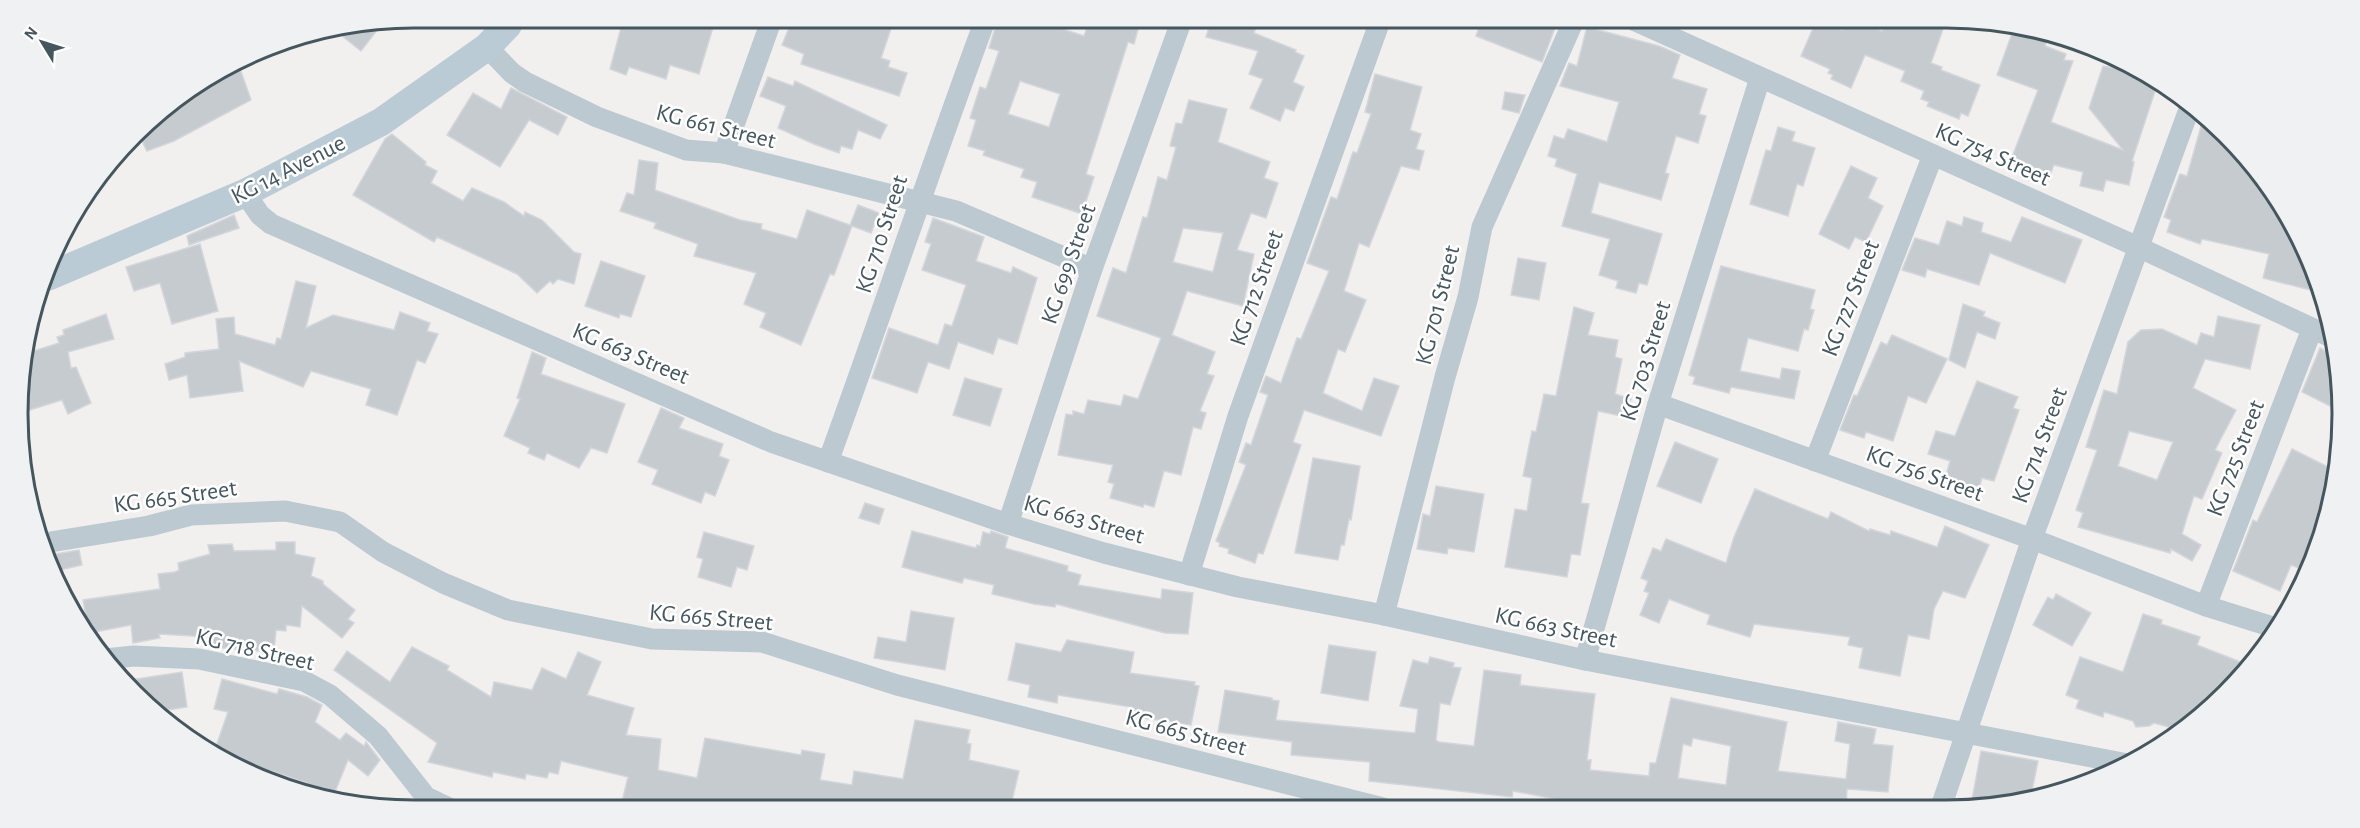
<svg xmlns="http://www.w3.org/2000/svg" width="2360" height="828" font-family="'Alegreya Sans',sans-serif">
<rect width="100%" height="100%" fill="#f2efef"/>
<g fill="#c6cbd0" stroke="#d3d6db" stroke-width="1.5" fill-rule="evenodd">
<polygon points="1887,18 1947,18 1931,63 1942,67 1941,70 1980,85 1968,116 1961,113 1959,119 1927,106 1929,102 1921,99 1924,91 1901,81 1905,71 1865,55 1851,88 1831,79 1833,75 1828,73 1830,69 1801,56 1817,19 1842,30 1844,23 1855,28 1859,19 1882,31"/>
<polygon points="1482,20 1558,20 1542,62 1476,36"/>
<polygon points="1211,21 1258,21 1254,33 1296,50 1295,52 1304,56 1293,82 1304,87 1294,111 1285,108 1280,121 1250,108 1263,79 1249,74 1258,51 1206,37"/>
<path d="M1009,22H1042L1084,36L1089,22H1140L1134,44L1128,42L1086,174L1094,177L1082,214L1032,197L1037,182L1021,177L1024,169L983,155L985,151L968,146L976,120L970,118L980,87L986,89L999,51L989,48L996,25L1007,29ZM1020,81L1060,94L1049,127L1008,114Z"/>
<polygon points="791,23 893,23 881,58 890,61 888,67 907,73 899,96 801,64 804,54 782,45"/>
<polygon points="622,24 714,24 699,74 670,65 666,79 629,67 626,75 610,69"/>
<polygon points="357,25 381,25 361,51 331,27"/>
<polygon points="1587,27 1659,46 1680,55 1672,78 1707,89 1699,114 1706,116 1698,143 1676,136 1665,173 1669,174 1661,200 1599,182 1591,213 1662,234 1647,285 1639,283 1636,293 1616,288 1618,281 1599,275 1610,239 1562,226 1577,174 1555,166 1557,159 1548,156 1554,136 1564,139 1568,129 1607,142 1619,102 1560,86 1569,63 1577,66"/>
<polygon points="2014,28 2047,40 2045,46 2066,54 2064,60 2073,61 2051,122 2123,150 2089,108 2103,66 2130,70 2131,76 2158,82 2132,161 2134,162 2129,185 2106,180 2103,191 2080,186 2083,172 2054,165 2050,175 2012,157 2038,90 1997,75"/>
<polygon points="238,63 251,100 174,141 147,151 138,133 153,117"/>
<polygon points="1375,74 1422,87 1410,130 1421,134 1416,149 1424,151 1419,170 1401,166 1369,247 1359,243 1344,291 1366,300 1345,352 1338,349 1323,393 1362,411 1374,378 1399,386 1381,436 1304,410 1293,442 1301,445 1263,554 1258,553 1255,563 1228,553 1229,549 1219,546 1220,543 1216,541 1246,465 1239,462 1246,443 1251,445 1268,395 1260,392 1266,376 1281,383 1297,338 1301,339 1329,271 1307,263 1331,197 1337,199 1353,152 1357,153 1371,114 1365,112"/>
<polygon points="768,77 793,86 795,81 887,125 880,139 858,130 852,149 841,146 839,153 814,144 778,128 786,106 760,96"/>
<polygon points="511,88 567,117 558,135 529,120 500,167 447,135 473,93 501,109"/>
<polygon points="1505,92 1525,95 1519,113 1502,109"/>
<path d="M1189,100L1227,109L1218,142L1270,162L1264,178L1278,183L1266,218L1251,213L1237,250L1254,254L1243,306L1187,291L1172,335L1215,352L1207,374L1214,376L1200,411L1206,413L1201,429L1193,427L1181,475L1164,471L1154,507L1144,504L1143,507L1110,498L1114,484L1108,482L1113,465L1058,455L1066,414L1073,415V411L1084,414L1088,400L1121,406L1124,395L1138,399L1161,338L1097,316L1113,268L1126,273L1143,217L1147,218L1158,177L1167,180L1176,147L1170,146L1176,123L1182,124ZM1183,228L1223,233L1213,272L1173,262Z"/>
<polygon points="2204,116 2244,153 2289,216 2322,293 2263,278 2269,254 2202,239 2200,244 2167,232 2171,220 2164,217 2180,174 2187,176"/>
<polygon points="1778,127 1795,132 1792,141 1815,148 1803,186 1797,184 1788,216 1750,204 1766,150 1771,151"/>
<polygon points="392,134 426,162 425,165 437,171 431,183 463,201 472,188 504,202 524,216 525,212 542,220 574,252 581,254 574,284 558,279 553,284 550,281 537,293 517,274 437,237 434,242 353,195 385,139"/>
<polygon points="639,160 658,163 655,190 740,220 762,224 761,229 797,239 807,210 850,225 858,205 879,213 871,233 852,226 834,275 830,274 801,345 760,327 766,313 744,304 756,273 694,256 698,244 654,228 656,223 620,211 627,193 634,195"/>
<polygon points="1851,166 1877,178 1868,198 1883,206 1866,242 1855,237 1849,249 1819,234"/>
<polygon points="234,215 239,228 189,245 187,236"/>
<polygon points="1964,217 1983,223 1981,232 2011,242 2022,217 2082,240 2065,283 1990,253 1979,285 1927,269 1925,277 1902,270 1915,238 1939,245 1947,221 1962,226"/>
<polygon points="933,218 984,237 976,261 1011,273 1013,267 1037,278 1017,344 998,338 993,354 958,342 949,369 928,362 917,393 872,378 889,328 938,345 945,324 952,326 966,285 922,270 931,244 925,242"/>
<polygon points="200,244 218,311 172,324 160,283 134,291 126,267"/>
<polygon points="1518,258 1546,263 1539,300 1511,295"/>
<polygon points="601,261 645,276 631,317 620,314 619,318 585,306"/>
<polygon points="1721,266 1815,290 1810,309 1814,310 1808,330 1804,329 1798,351 1748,338 1740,371 1780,379 1782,368 1800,371 1794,399 1731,387 1729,393 1693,384 1695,377 1689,375"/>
<polygon points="296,281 316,286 306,328 333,315 394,330 400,312 430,323 427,331 438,334 425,363 417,360 397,415 366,405 371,389 311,371 303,387 239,361 243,391 190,398 187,375 169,380 165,364 185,357 185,353 219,349 216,319 234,317 235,334 275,345 277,338 281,339"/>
<polygon points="1963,304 1985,312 1983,316 2000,323 1995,339 1977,332 1965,368 1949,360"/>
<polygon points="1574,307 1594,313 1588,335 1618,340 1615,357 1622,359 1615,394 1631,399 1626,417 1598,411 1581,503 1589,504 1580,555 1571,554 1567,577 1505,567 1515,509 1527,511 1532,478 1523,476 1532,431 1536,432 1544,394 1556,396"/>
<polygon points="106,314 114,339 68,352 71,368 76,367 91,403 68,414 62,400 20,413 24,354 59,343 57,337 64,335 63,330"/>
<path d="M2218,316L2260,325L2250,369L2205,359L2193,388L2236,410L2215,450L2222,453L2202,499L2194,496L2187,517L2182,534L2201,545L2192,561L2171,549L2170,553L2078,527L2083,513L2076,510L2097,450L2086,447L2104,390L2117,394L2128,342L2141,330L2162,329L2197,345L2201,333L2214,337ZM2129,431L2173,442L2157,480L2118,466Z"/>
<polygon points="1892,335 1947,359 1926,403 1908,396 1893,441 1866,432 1864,438 1840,430 1854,395 1857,396 1881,342 1887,345"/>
<polygon points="2320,348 2337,357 2340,411 2302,392"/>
<polygon points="532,352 546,358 541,374 625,404 607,453 591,448 579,468 547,453 544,460 528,453 530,448 504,436 520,399 517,398"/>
<polygon points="965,378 1002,389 990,426 953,415"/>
<polygon points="1977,381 2018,397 2013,408 2019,410 1994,481 1982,478 1979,488 1945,479 1950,461 1928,454 1936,431 1955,436"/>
<polygon points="661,408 684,418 679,428 723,444 719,456 729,460 715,496 705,492 701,503 652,484 658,470 638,462"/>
<polygon points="1675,442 1718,459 1701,503 1657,486"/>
<polygon points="2292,449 2336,471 2329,516 2318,543 2315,542 2304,570 2291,565 2280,591 2233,571 2253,520 2257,522"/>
<polygon points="1313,458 1360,466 1351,520 1349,519 1344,545 1341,545 1338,560 1295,553"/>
<polygon points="1436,486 1484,494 1474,552 1448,548 1447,554 1417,549 1423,514 1430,516"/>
<polygon points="1755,489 1828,519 1831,512 1869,531 1870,529 1890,535 1891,531 1937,547 1945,526 1989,545 1965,598 1943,591 1934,609 1929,639 1908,635 1900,676 1859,668 1863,648 1848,645 1850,637 1754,624 1750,637 1707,624 1710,615 1669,599 1659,623 1640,615 1649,593 1644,591 1648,581 1641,578 1653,548 1661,551 1666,539 1726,563 1734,537"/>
<polygon points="865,503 884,509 879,524 859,518"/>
<polygon points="912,531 976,548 977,545 980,546 983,532 990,534 991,531 1008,537 1005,548 1068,566 1067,571 1081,575 1078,585 1161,599 1162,589 1193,593 1188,634 1165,633 1056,604 1055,607 1034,604 992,594 994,585 964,578 962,583 902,567"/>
<polygon points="704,532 754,546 747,570 737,567 731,587 698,577 703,559 697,557"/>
<polygon points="276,542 295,542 295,554 315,558 311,576 323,581 323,584 355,610 348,619 354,623 342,638 302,606 300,627 286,625 286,631 276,630 274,652 209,647 209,637 159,634 160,638 133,643 131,625 89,633 83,600 160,589 158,574 175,572 179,570 178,563 210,554 208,545 232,544 234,551 276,550"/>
<polygon points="79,550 82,565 56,571 49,555"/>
<polygon points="2056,594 2091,613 2072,646 2033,625 2048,597 2053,600"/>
<polygon points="911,611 954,618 945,670 874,658 878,637 906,642"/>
<polygon points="2143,614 2162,620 2161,624 2200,637 2197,645 2246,664 2207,711 2180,730 2154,723 2149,726 2136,727 2133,721 2104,712 2103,717 2076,708 2079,700 2066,695 2080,657 2123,672"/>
<polygon points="1067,640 1134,652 1130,673 1195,682 1194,685 1199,686 1191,725 1130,716 1131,707 1058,695 1057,703 1028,697 1030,685 1008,680 1016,643 1061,652"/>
<polygon points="1329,645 1376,652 1368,701 1321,693"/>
<polygon points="412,647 449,666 447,670 491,697 494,682 532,690 542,668 566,679 578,652 601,662 587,695 634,708 626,735 661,739 658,770 697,778 705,738 801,755 802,750 825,754 820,780 852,785 854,771 903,779 915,720 970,730 967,743 971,744 969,760 1019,771 1010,809 949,809 907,800 905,809 620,810 628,777 561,761 558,774 549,772 547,778 526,774 525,779 493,772 492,777 428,762 437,743 334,670 347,651 390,682"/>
<path d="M1430,657L1454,663L1453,667L1461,668L1450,705L1440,703L1436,740L1439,742L1474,746L1484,670L1521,675L1520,685L1595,694L1587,760H1591L1590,770L1649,776L1650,763H1656L1671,698L1787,722L1778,771L1846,779L1850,744L1835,741L1838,722L1876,729L1873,744L1893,746L1888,792L1847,789L1846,807H1573L1559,806L1560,800L1513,791L1512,797L1369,781L1370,762L1291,755L1292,742L1218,732L1225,690L1272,698V700L1279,701L1276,720L1415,733L1418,709L1400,706L1413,660L1428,664ZM1693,738L1731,746L1726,785L1678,778L1683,744L1691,746Z"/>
<polygon points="182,672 187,707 156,712 123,681"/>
<polygon points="222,679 277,694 279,689 307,697 322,705 315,722 340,740 346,733 364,746 366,742 380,760 368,776 348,760 332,799 302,792 307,783 271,771 269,777 214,752 228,712 214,709"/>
<polygon points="1981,751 2038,761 2031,796 1998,807 1971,805"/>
</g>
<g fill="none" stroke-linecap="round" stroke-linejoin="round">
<g stroke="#bcc9d0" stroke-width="21">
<polyline points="1631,19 2138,247 2333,338"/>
<polyline points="487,47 512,73 525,82 597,117 686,150 724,153 956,211 1092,269"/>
<polyline points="724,153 770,24"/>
<polyline points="245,193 260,215 271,224 771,442 1008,524 1104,553 1238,587 1384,615 1585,660 2128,764"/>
<polyline points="1658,404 2032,539 2206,606 2276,628"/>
<polyline points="1815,461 1933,155"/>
<path d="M828,462C881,316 930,169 984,23"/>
<polyline points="1008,524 1092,269 1181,22"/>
<polyline points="44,543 149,526 191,515 285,511 340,522 383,552 443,583 508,610 652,639 762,642 897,685 1383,808"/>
<polyline points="1189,575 1238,416 1380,21"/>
<polyline points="2206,606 2312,329"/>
<polyline points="1384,615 1445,377 1468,297 1482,227 1574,20"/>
<polyline points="105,659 134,656 199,659 304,681 330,695 378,736 426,797 453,810"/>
<polyline points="1585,660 1658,404 1760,78"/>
<polyline points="1941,807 2032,539 2191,104"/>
</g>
<polyline stroke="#bbcbd5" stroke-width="28" points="47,277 245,193 381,122 487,47 508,25"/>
</g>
<g text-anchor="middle" stroke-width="5" stroke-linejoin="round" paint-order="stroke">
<g font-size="24" fill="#45565f" stroke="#fff">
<text transform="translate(716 126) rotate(14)" y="8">KG 661 Street</text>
<text transform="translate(1993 154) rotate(24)" y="8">KG 754 Street</text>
<text transform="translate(288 169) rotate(-27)" y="8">KG 14 Avenue</text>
<text transform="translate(881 234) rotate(-72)" y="8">KG 710 Street</text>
<text transform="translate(1068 264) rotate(-71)" y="8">KG 699 Street</text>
<text transform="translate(1256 288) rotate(-71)" y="8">KG 712 Street</text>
<text transform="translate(1850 298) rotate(-69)" y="8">KG 727 Street</text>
<text transform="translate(1437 305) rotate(-76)" y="8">KG 701 Street</text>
<text transform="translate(631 353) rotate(23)" y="8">KG 663 Street</text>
<text transform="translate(1645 361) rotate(-73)" y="8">KG 703 Street</text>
<text transform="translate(2039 445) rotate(-70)" y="8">KG 714 Street</text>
<text transform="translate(2235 458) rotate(-69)" y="8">KG 725 Street</text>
<text transform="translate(1925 473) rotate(20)" y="8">KG 756 Street</text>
<text transform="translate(175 496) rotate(-8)" y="8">KG 665 Street</text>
<text transform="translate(1084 519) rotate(16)" y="8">KG 663 Street</text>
<text transform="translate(711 617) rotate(5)" y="8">KG 665 Street</text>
<text transform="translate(1556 627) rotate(12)" y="8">KG 663 Street</text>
<text transform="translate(255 649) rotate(13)" y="8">KG 718 Street</text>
<text transform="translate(1186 732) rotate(15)" y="8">KG 665 Street</text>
</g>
</g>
<path d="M0 0H2360V828H0ZM414 28H1946A386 386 0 0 1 2332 414V414A386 386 0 0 1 1946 800H414A386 386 0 0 1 28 414V414A386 386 0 0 1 414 28Z" fill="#f0f1f2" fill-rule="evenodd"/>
<path fill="none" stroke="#45565f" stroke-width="3" d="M414 28H1946A386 386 0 0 1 2332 414V414A386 386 0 0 1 1946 800H414A386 386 0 0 1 28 414V414A386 386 0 0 1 414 28Z"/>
<g transform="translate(42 42) rotate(308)" stroke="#ffffff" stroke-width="4.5" paint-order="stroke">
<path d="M0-4.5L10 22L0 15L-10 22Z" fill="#45565f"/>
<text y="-9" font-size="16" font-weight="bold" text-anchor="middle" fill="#45565f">N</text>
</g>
</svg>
